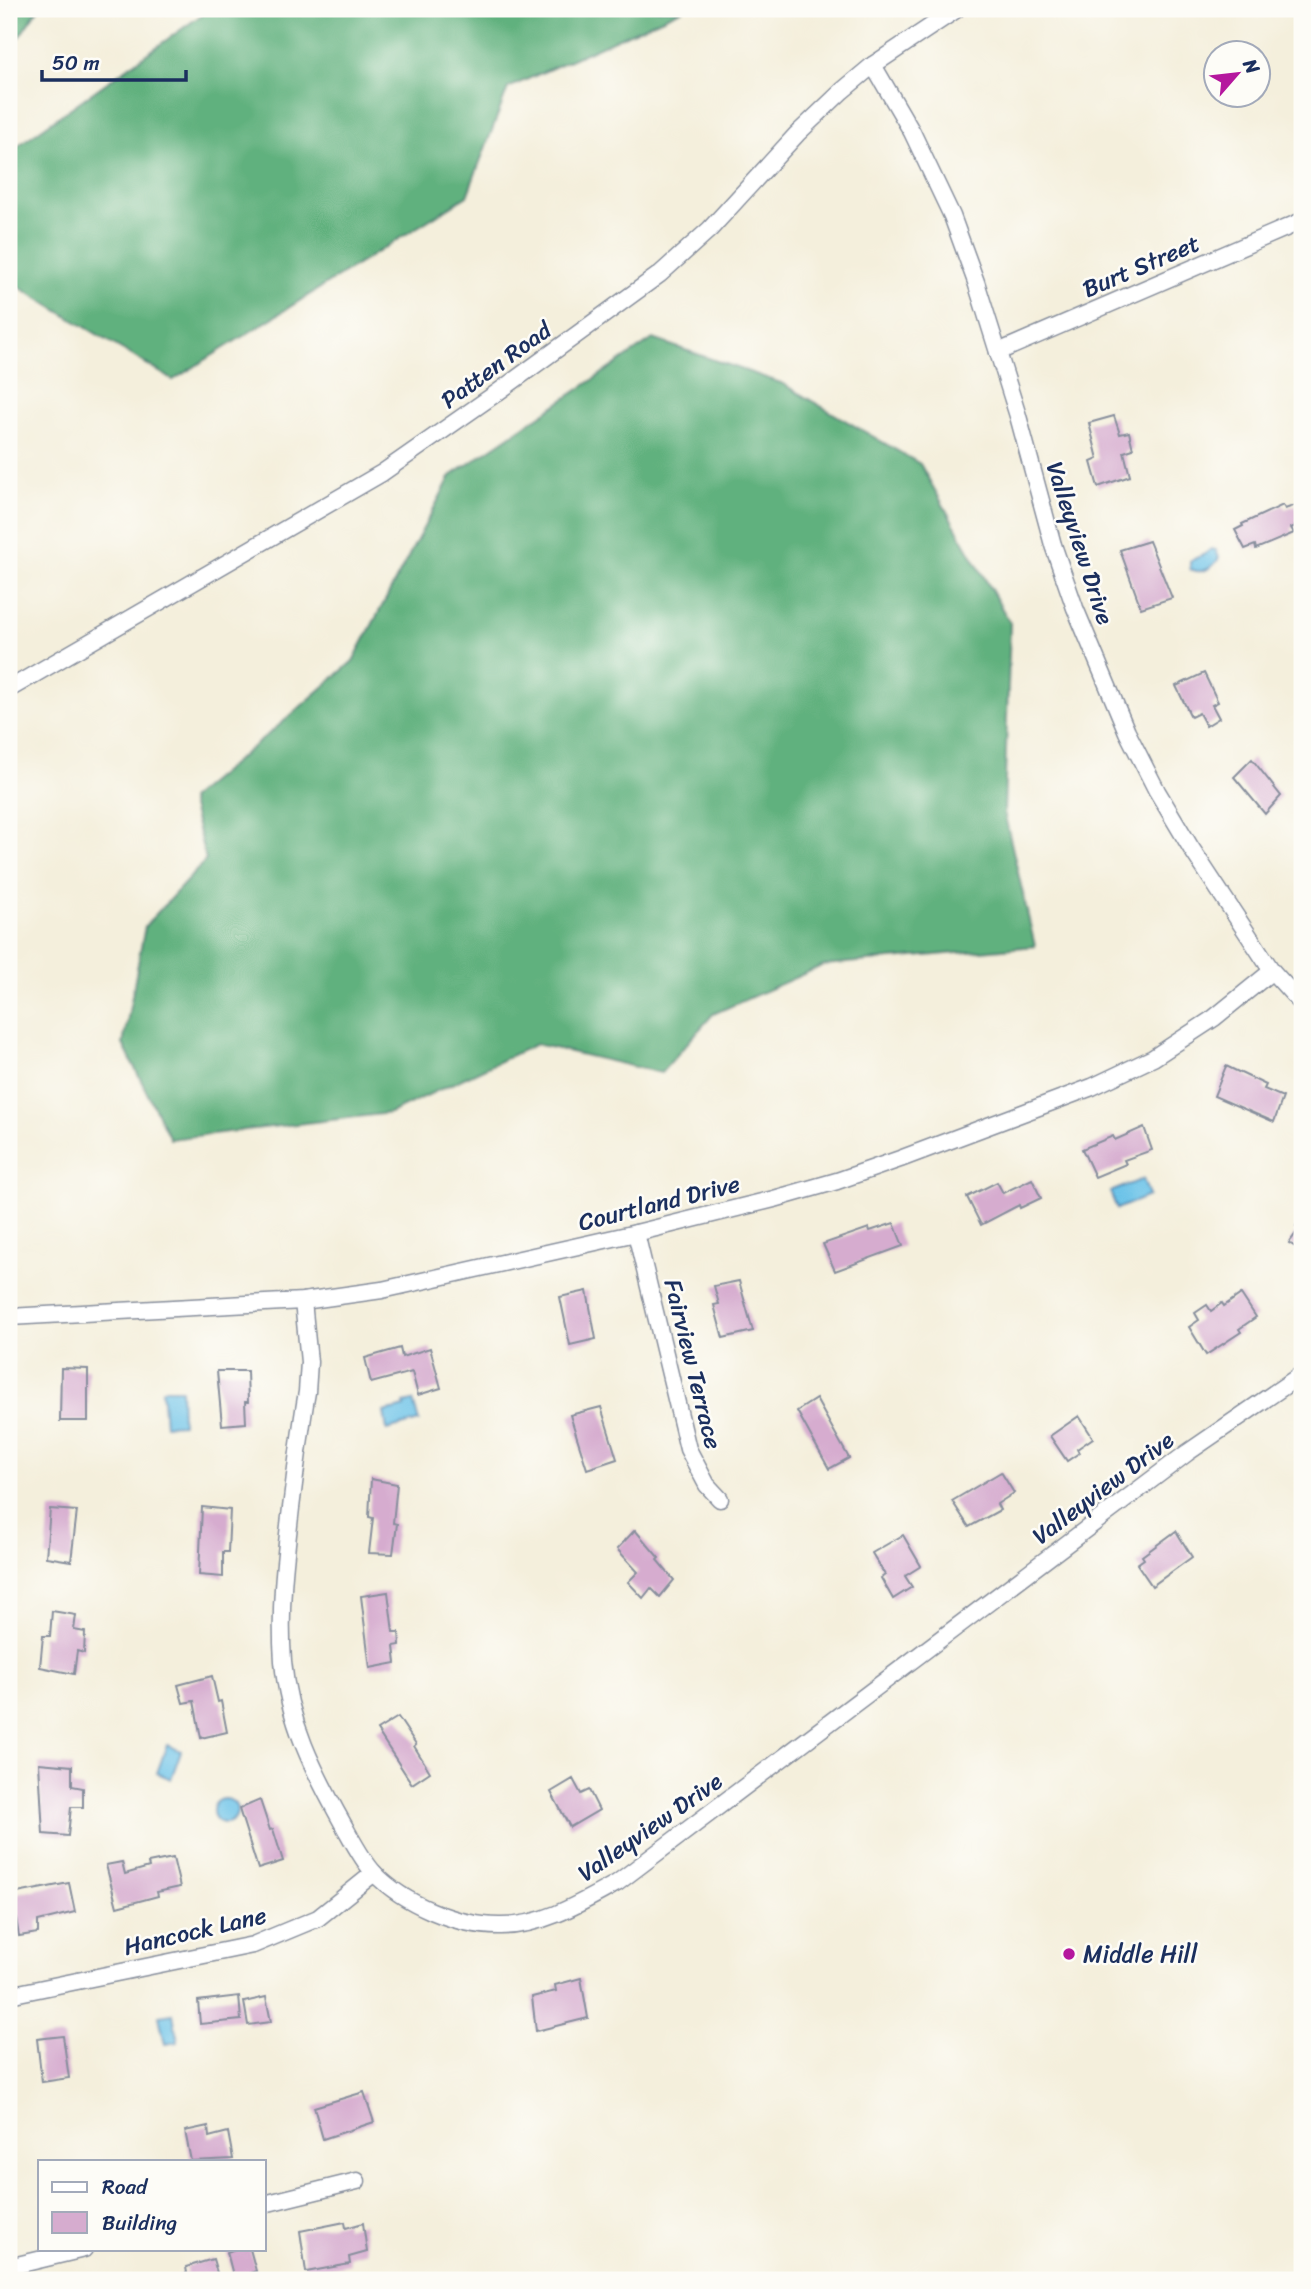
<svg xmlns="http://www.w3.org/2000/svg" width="1311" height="2289" font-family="Sriracha,sans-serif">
<rect width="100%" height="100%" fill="#fdfcf7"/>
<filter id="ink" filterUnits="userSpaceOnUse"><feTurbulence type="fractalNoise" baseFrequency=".0143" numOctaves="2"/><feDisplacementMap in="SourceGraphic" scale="14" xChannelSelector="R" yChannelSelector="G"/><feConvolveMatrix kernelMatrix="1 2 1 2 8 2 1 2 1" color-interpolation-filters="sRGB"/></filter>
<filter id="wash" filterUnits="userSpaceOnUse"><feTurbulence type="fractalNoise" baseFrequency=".00686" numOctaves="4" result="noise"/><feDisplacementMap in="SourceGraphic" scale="28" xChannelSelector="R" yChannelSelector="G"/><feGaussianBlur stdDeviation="1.57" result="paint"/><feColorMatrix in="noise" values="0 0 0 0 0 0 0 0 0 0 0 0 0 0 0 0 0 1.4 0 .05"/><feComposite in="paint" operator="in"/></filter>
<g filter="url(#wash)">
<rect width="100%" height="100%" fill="#f4efdc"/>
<g fill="#61b17e" stroke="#3e706e" stroke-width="2">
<polygon points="9,9 38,9 9,52"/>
<polygon points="210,9 683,9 508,88 467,196 173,380 9,281 9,152"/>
<polygon points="653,339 781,383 920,464 1010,623 1004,812 1035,946 824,965 713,1014 661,1073 536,1044 390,1113 170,1139 123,1044 145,926 206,860 190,799 283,722 353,661 451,476"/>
</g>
<g fill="#6ac2e8" stroke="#4278a3" stroke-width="2">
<path d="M1211,549L1216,550L1219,558C1213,568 1201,575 1190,569V561L1205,554Z"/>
<polygon points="1143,1179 1149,1196 1117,1209 1110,1192"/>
<polygon points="162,1389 181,1389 182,1424 165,1425"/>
<polygon points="413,1401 419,1421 387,1430 384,1412 405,1407 404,1403"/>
<polygon points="167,1745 181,1751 171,1779 157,1773"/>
<circle cx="225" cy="1811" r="12"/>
<polygon points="173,2014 178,2042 165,2044 159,2016"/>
</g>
<g id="blocks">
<g fill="#d6accf">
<polygon points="1114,416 1120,434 1129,432 1133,449 1124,452 1130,476 1098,487 1091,462 1098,459 1089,423"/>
<polygon points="1283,505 1285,509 1296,505 1302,523 1291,528 1294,533 1256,549 1255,545 1245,549 1235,530 1243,526 1242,524"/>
<polygon points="1149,541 1172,598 1141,608 1120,550"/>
<polygon points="1204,673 1218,702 1212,705 1219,718 1206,726 1199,713 1191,717 1176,686"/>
<polygon points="1252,759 1281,796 1265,814 1234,777"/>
<polygon points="1226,1066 1266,1085 1264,1089 1283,1097 1274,1122 1214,1096"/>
<polygon points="1144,1127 1152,1150 1124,1160 1126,1164 1095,1177 1082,1149 1113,1136 1115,1140"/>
<polygon points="1032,1179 1041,1198 1020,1208 1019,1205 981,1225 967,1197 997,1182 1003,1193"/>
<polygon points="1302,1215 1302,1251 1289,1243 1299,1229 1296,1226"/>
<polygon points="894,1223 903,1246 835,1271 823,1244 869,1228 870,1231"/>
<polygon points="739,1281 753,1331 723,1338 714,1305 719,1304 714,1286"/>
<polygon points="587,1291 596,1339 570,1345 560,1297"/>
<polygon points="1241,1294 1256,1317 1239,1329 1241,1332 1206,1355 1189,1327 1199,1320 1195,1313 1207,1305 1211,1311 1222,1303 1224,1306"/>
<polygon points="400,1348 402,1357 430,1348 441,1388 418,1395 412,1372 371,1383 365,1358"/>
<polygon points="61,1368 88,1369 88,1421 60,1421"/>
<polygon points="217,1371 247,1371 248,1402 245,1402 246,1423 222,1425"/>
<polygon points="816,1399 849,1458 829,1469 797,1411"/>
<polygon points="601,1407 617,1459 587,1469 570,1415"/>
<polygon points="1079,1416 1093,1438 1077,1449 1079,1453 1067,1461 1050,1436"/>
<polygon points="1001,1472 1014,1493 997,1504 1000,1510 969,1527 952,1501"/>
<polygon points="371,1479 397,1484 393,1523 397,1524 393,1554 369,1553 373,1518 369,1517"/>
<polygon points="202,1507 230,1510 228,1552 223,1552 223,1577 199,1575"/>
<polygon points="50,1509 77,1511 71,1561 46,1557"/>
<polygon points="635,1530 659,1558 657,1560 674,1580 660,1597 651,1588 643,1598 628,1582 638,1572 617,1549"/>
<polygon points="1176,1531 1192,1557 1152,1586 1137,1564 1144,1559 1142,1556"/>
<polygon points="903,1535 921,1566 905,1576 912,1587 893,1599 881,1578 885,1575 872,1553"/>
<polygon points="388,1592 393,1632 399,1632 400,1645 394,1646 396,1663 370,1668 361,1596"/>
<polygon points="52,1611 76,1615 74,1630 85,1632 84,1653 77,1651 74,1674 40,1667 43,1636 50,1636"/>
<polygon points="212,1676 218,1702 221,1701 227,1732 201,1738 194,1701 183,1703 178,1685"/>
<polygon points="398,1717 416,1744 414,1746 430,1772 412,1784 377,1730"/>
<polygon points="39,1763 72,1766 72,1786 83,1788 83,1807 71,1807 68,1836 43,1834"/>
<polygon points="573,1779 581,1794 589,1790 599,1810 570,1827 551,1792"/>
<polygon points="260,1800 270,1830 273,1829 283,1861 258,1869 239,1809"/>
<polygon points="173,1858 180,1887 157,1892 158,1896 117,1907 106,1865 122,1862 125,1874 149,1867 148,1863"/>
<polygon points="69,1883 75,1912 38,1921 38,1933 19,1936 12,1894"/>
<polygon points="581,1978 588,2018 536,2031 532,1997 556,1991 555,1985"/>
<polygon points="239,1996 241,2020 200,2024 198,2001"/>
<polygon points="266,1997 271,2022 248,2025 244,2002"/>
<polygon points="63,2036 69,2078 42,2082 37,2039"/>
<polygon points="364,2092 374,2122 323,2139 314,2107"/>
<polygon points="208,2126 209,2137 228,2132 233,2159 191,2161 185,2131"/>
<polygon points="345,2222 346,2228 363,2223 367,2252 349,2257 350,2264 306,2272 300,2231"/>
<polygon points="235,2249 250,2249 256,2271 234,2279 227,2252"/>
<polygon points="213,2259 219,2280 164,2280 187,2273 186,2267"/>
</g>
</g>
</g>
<g filter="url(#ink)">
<use href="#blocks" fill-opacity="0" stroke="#888f9d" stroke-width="2"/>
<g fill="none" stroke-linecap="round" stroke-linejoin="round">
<defs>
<g id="street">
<polyline points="873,65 912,132 952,216 976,282 1018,416 1053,545 1075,608 1127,732 1157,791 1191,848 1272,971 1302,1004"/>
<polyline points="998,352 1302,221"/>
<polyline points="9,689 382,473 498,392 660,274 710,229 797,134 842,91 873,65 957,9"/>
<polyline points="636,1233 688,1449 707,1485 720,1499"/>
<path d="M303,1301L309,1362L307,1392C300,1431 296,1469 291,1508C285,1559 279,1609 283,1661C288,1721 314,1772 343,1824C352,1840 362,1860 374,1873C404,1904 457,1926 499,1926C541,1927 581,1903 617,1883L1187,1453L1302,1374"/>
<polyline points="9,1317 303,1301 382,1290 636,1233 774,1199 837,1181 900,1159 1092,1087 1153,1058 1214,1018 1272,971"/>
<polyline points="9,1995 253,1945 318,1918 374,1873"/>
<polyline points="264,2204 357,2181"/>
<polyline points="9,2267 84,2249"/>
</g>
</defs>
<use href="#street" stroke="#888f9d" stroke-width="19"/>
<use href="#street" stroke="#fff" stroke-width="16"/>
</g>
</g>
<circle fill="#b5179e" stroke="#fdfcf7" stroke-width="2.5" cx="1069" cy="1954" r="7"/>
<g text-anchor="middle" stroke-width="5" stroke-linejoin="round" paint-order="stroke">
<g font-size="24" fill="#1b2f5e" stroke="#fdfcf7">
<text transform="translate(1141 266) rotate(-23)" y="8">Burt Street</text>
<text transform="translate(496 365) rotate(-36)" y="8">Patten Road</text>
<text transform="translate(1080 543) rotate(72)" y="8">Valleyview Drive</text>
<text transform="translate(659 1203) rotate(-14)" y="8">Courtland Drive</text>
<text transform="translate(693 1364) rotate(76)" y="8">Fairview Terrace</text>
<text transform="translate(1103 1488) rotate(-37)" y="8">Valleyview Drive</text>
<text transform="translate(650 1827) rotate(-35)" y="8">Valleyview Drive</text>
<text transform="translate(195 1931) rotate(-13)" y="8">Hancock Lane</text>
</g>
<g font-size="24" fill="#1b2f5e" stroke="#fdfcf7" text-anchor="start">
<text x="1083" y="1962">Middle Hill</text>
</g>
</g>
<rect width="1311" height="2289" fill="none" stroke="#fdfcf7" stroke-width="35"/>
<rect x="38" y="2160" width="228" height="91" fill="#fdfcf7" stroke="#a3aaba" stroke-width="2"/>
<rect x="52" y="2182" width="35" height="10" fill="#ffffff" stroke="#a3aaba" stroke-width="2"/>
<text x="102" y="2194" font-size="21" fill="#1b2f5e">Road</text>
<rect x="52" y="2212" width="35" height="21" fill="#d6accf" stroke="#a3aaba" stroke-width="2"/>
<text x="102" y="2230" font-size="21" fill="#1b2f5e">Building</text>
<g transform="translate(1237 74) rotate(62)"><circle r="33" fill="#fdfcf7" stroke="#a3aaba" stroke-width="2"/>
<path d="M0-5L12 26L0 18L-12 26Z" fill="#b5179e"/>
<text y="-10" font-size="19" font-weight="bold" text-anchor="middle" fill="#1b2f5e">N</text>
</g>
<path d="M42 70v10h144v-10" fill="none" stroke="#1b2f5e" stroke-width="3.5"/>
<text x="52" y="70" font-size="21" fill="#1b2f5e" stroke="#fdfcf7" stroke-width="5" paint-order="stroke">50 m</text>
</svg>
